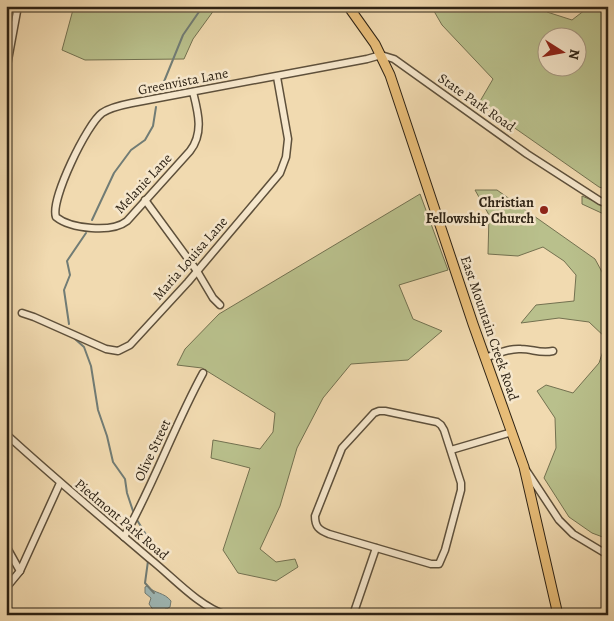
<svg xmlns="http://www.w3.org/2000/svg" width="614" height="621" font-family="Alegreya,serif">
<rect width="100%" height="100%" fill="#f1dab0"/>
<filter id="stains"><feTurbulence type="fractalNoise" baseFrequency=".004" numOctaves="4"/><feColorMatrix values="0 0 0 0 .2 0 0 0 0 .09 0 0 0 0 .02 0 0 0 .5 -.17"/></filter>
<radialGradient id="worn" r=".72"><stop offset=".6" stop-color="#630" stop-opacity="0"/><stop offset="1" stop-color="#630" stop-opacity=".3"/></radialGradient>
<g fill="#b9c08c" stroke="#737150" fill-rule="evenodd">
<polygon points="74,6 217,6 193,39 184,59 85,60 62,50"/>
<path d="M431,6H542L547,12L572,20L590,6H608V190L599,187L479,103L493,79L442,25ZM546,38H576V68H546Z"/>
<polygon points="475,190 497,190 595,259 608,283 608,539 592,533 569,517 544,478 556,448 555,418 537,391 546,385 573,393 599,363 607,339 589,322 559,318 521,323 536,305 574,301 576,275 564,261 543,247 518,256 488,254 489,215"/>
<polygon points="420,194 448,270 399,285 413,319 442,331 408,360 351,364 323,398 297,448 280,506 260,549 276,562 295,559 298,567 276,581 238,573 223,550 250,468 211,458 213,440 260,449 273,432 275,413 202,368 177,365 185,349 219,314"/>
<polygon points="582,196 608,207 608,216 582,204"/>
</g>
<path fill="#9fb8b6" stroke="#717c75" d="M147,586C155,594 164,592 171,601L170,607L158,614L154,611L149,604L151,598L145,593V587Z"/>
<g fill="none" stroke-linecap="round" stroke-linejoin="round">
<g stroke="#717c75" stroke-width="2">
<polyline points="161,89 183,35 203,6"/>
<polyline points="92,220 114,173 131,150 145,140 153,126 156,107"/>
<polyline points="69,324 64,290 70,275 67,261 86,233"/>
<polyline points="75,339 84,347 91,366 98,410 107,436 113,462 125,479 127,493 133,511"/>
<polyline points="137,520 148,538 150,549"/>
<polyline points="148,561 145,583 154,593"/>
<polyline points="166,609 167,615"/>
</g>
<defs>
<g id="minor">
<polyline points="6,71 18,6"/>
<path d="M193,92C198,112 204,133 190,151L127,221C112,233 71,229 56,217C50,200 87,124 102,113C111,107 122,105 132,103L367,59L381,55L394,59L527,154L600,201L608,204"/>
<polyline points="145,200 197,271 213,298 220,305"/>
<polyline points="22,313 34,317 106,349 118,351 130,345 188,282 280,173 286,157 288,139 277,77"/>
<path d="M485,358C496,354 509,348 521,349C533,349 540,354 553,351"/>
<path d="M385,411L437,422L441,425L444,430L461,483V490L445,550L439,564H431L329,534C319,530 315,527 315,516L342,448L374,413L379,411Z"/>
<path d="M6,434C53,477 102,518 150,559C174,578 197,605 226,615"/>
<polyline points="451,450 512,432"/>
<polyline points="526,470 559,520 573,534 608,555"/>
<path d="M124,537C154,484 174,426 203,373"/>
<polyline points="6,546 20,571"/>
<polyline points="6,588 20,571 60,483"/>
<polyline points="353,615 376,548"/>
</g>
<polyline id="major" points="348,6 375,44 390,75 473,324 524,467 558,615"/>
</defs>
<use href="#minor" stroke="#5e503b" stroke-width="9"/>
<use href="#major" stroke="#2d2214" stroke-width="11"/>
<use href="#minor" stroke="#f6e7cc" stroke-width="6"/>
<use href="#major" stroke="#e8bd78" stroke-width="9"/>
</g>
<circle fill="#8f2418" stroke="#f6e7cc" stroke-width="2" cx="544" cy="210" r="5"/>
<g text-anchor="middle" stroke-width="5" stroke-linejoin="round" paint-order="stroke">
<g font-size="14" fill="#2d2214" stroke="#f6e7cc">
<text transform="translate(183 81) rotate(-11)" y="5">Greenvista Lane</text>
<text transform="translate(477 102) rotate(35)" y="5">State Park Road</text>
<text transform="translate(143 183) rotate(-47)" y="5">Melanie Lane</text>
<text transform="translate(190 258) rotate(-49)" y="5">Maria Louisa Lane</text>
<text transform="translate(490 328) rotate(71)" y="5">East Mountain Creek Road</text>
<text transform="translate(152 450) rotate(-65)" y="5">Olive Street</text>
<text transform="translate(122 519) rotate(40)" y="5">Piedmont Park Road</text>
</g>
<g font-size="14" font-weight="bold" fill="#2d2214" stroke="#f6e7cc" text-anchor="end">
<text x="534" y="207">Christian<tspan x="534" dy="16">Fellowship Church</tspan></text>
</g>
</g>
<rect width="614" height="621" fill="none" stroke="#f1dab0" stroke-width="25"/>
<rect x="8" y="8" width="599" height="606" fill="none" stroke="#2d2214" stroke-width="2.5"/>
<rect x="12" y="12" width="589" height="596" fill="none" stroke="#2d2214"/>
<g transform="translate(562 52) rotate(101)"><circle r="24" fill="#f6e7cc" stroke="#a69882"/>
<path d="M0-4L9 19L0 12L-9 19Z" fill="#8f2418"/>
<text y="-8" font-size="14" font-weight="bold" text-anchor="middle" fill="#2d2214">N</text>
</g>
<rect width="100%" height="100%" filter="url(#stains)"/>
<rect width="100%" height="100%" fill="url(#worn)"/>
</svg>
